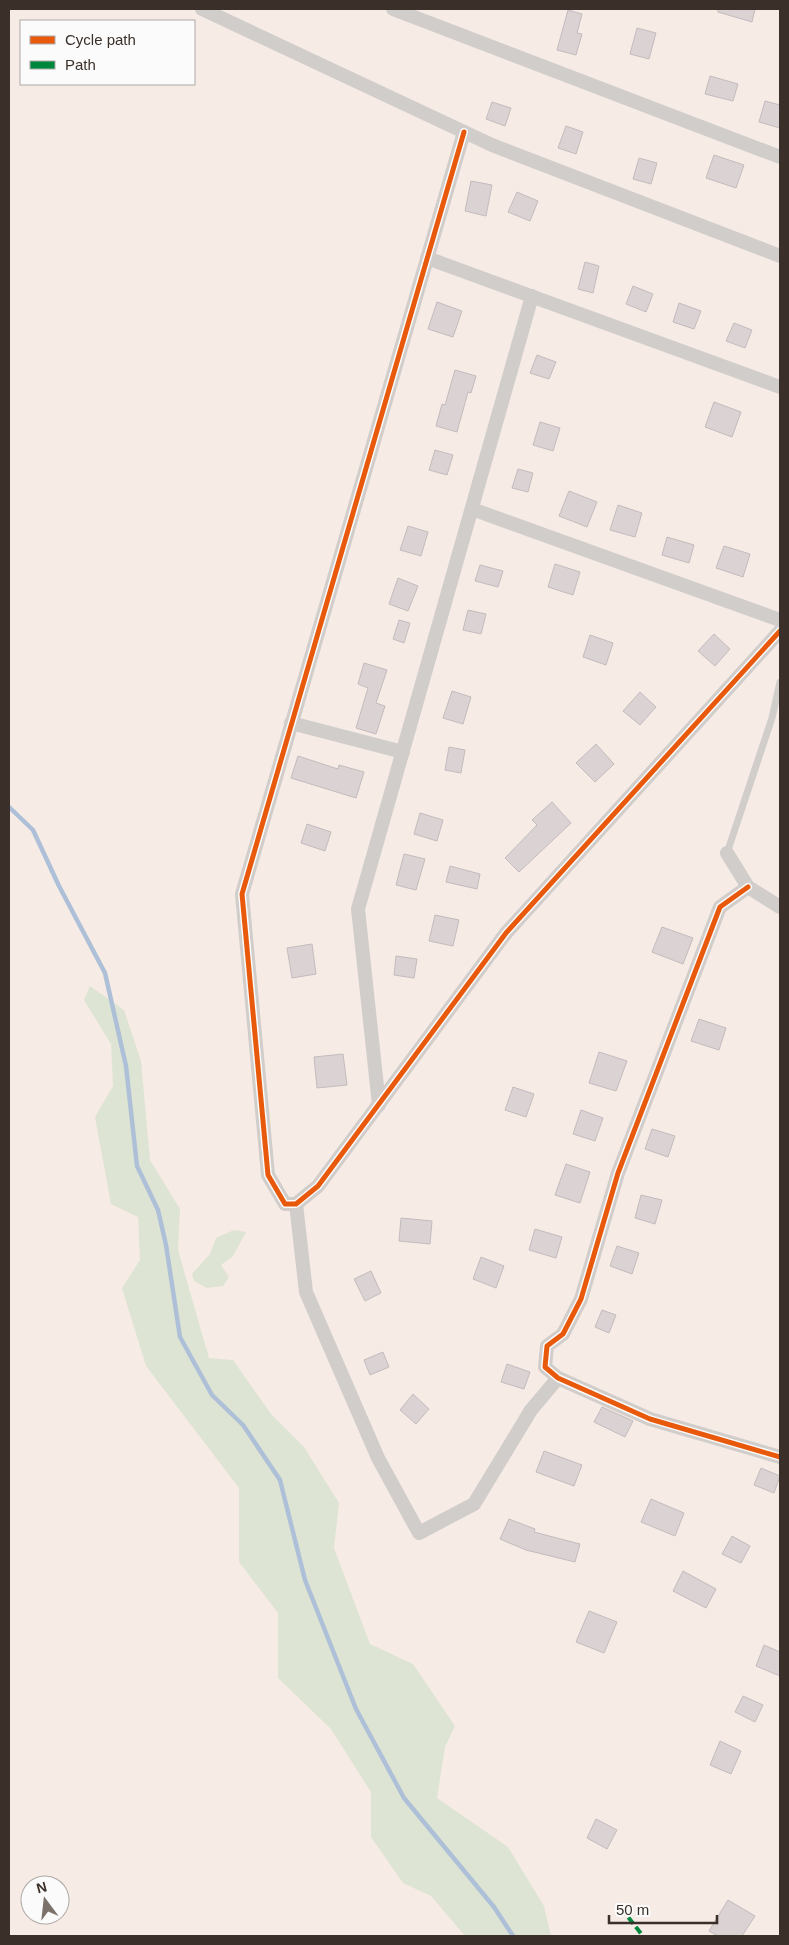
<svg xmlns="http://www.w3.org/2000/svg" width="789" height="1945" font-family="Arial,sans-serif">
<rect width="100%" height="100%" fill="#f6ebe5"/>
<g fill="#dee4d3">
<polygon points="90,986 124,1010 141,1061 150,1160 180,1209 178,1250 209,1358 233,1360 271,1414 304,1447 339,1503 334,1548 370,1644 413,1664 455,1726 445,1747 437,1798 508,1847 544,1906 551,1936 465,1936 431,1896 403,1883 371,1837 371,1792 331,1729 278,1678 278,1613 239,1562 239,1488 146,1366 122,1288 140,1260 138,1217 111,1204 95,1117 113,1086 111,1044 84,1000"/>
<polygon points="234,1230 246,1232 233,1256 221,1265 229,1277 223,1286 207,1288 194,1281 192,1274 210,1254 216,1238"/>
</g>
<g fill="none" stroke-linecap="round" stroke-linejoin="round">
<polyline stroke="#aec0d8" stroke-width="4.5" points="9,807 33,830 59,886 105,973 126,1066 137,1166 158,1210 166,1245 180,1337 212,1395 243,1425 280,1480 305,1580 356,1709 404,1798 494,1907 513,1936"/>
</g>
<g fill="#dad2d3" stroke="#c3bbbd">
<polygon points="718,9 755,9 752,22 718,12"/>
<polygon points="568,10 582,14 577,33 582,34 576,55 557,50"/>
<polygon points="637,28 656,33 649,59 630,54"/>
<polygon points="710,76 738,84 733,101 705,94"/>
<polygon points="765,101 780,105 780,128 759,122"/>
<polygon points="492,102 511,108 505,126 486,119"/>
<polygon points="566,126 583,132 576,154 558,148"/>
<polygon points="714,155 744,165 736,188 706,178"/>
<polygon points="639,158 657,163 651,184 633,179"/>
<polygon points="471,181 492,185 486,216 465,211"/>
<polygon points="517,192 538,201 530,221 508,212"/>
<polygon points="585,262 599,266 593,293 578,289"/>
<polygon points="633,286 653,294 646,312 626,304"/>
<polygon points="437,302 462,311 453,337 428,329"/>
<polygon points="679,303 701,311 694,329 673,322"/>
<polygon points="734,323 752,330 745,348 726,341"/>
<polygon points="537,355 556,362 549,379 530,373"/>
<polygon points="455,370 476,376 471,393 468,392 457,432 436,426 442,404 445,405"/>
<polygon points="714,402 741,412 732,437 705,427"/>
<polygon points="540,422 560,428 553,451 533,445"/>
<polygon points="435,450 453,455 447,475 429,470"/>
<polygon points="518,469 533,473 528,492 512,488"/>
<polygon points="569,491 597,502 587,527 559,516"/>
<polygon points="618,505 642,513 635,537 610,530"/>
<polygon points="408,526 428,532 421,556 400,550"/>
<polygon points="667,537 694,545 689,563 662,555"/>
<polygon points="724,546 750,554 743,577 716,568"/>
<polygon points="555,564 580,572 573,595 548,587"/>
<polygon points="480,565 503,571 498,587 475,581"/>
<polygon points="398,578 418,586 408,611 389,604"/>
<polygon points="468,610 486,614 481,634 463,630"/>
<polygon points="399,620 410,623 404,643 393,639"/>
<polygon points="714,634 730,649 715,666 698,651"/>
<polygon points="590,635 613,643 606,665 583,657"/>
<polygon points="364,663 387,670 376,703 385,706 376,734 356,728 368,688 358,684"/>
<polygon points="452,691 471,697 463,724 443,718"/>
<polygon points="640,692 656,707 640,725 623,711"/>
<polygon points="596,744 614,764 595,782 576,763"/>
<polygon points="449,747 465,750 461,773 445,770"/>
<polygon points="298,756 338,769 339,765 364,772 356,798 291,778"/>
<polygon points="552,802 571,823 519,872 505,858 537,825 532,820"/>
<polygon points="420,813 443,820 437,841 414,834"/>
<polygon points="307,824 331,832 325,851 301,843"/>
<polygon points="404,854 425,859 416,890 396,885"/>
<polygon points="450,866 480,874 477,889 446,882"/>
<polygon points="435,915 459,920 453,946 429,941"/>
<polygon points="662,927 693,938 683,964 652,952"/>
<polygon points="312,944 316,974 292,978 287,948"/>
<polygon points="396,956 417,959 414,978 394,975"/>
<polygon points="699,1019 726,1028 719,1050 691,1041"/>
<polygon points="599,1052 627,1061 616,1091 589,1083"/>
<polygon points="343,1054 347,1085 317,1088 314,1057"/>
<polygon points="513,1087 534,1094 526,1117 505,1110"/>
<polygon points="581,1110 603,1118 595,1141 573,1134"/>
<polygon points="652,1129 675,1136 668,1157 645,1149"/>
<polygon points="566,1164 590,1172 580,1203 555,1195"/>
<polygon points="641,1195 662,1200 655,1224 635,1218"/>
<polygon points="401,1218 432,1221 430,1244 399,1241"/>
<polygon points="535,1229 562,1237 556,1258 529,1250"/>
<polygon points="617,1246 639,1253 632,1274 610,1266"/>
<polygon points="481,1257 504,1266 496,1288 473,1279"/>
<polygon points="371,1271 381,1293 365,1301 354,1279"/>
<polygon points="602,1310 616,1315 609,1333 595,1327"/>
<polygon points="383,1352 389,1367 370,1375 364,1360"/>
<polygon points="507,1364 530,1372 524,1389 501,1382"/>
<polygon points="413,1394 429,1409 416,1424 400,1410"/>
<polygon points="602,1407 633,1421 625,1437 594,1422"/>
<polygon points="544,1451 582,1465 574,1486 536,1472"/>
<polygon points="761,1468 780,1476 774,1493 754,1485"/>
<polygon points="651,1499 684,1513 675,1536 641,1522"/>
<polygon points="509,1519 535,1529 534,1532 580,1544 575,1562 526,1550 500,1539"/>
<polygon points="732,1536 750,1546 741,1563 722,1554"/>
<polygon points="683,1571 716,1589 706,1608 673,1591"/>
<polygon points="589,1611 617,1622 604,1653 576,1642"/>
<polygon points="764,1645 780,1652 780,1676 756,1666"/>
<polygon points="743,1696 763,1705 755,1722 735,1712"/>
<polygon points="720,1741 741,1751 731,1774 710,1765"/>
<polygon points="596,1819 617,1830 607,1849 587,1838"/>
<polygon points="728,1900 755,1916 742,1936 718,1936 709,1931"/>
</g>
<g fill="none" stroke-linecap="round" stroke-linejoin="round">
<polyline stroke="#d1cdcb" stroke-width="7" points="727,853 772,718 780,682"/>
<g stroke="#d1cdcb" stroke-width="14">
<polyline points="202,9 492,145 780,256"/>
<polyline points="393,9 780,157"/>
<polyline points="464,132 242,894 268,1175 285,1204 296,1204 318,1186 506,933 780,631"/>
<polyline points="427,258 780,387"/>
<polyline points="472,509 780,620"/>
<polyline points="291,723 403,752"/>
<polyline points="727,853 748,887 780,907"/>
<polyline points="748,887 720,907 618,1173 581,1299 563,1334 547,1346 545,1367 558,1378 650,1419 780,1457"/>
<polyline points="379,1105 358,909 532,296"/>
<polyline points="296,1204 306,1292 378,1458 419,1533 474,1504 531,1410 558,1378"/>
</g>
<polyline stroke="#00873e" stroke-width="4" stroke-dasharray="8 4" stroke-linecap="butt" points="621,1908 643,1936"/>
<defs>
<g id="cycleway">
<polyline points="464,132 242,894 268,1175 285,1204 296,1204 318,1186 506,933 780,631"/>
<polyline points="748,887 720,907 618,1173 581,1299 563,1334 547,1346 545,1367 558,1378 650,1419 780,1457"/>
</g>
</defs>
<use href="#cycleway" stroke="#fbfbfb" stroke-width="8"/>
<use href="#cycleway" stroke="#e8590c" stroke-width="5"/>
</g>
<rect width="789" height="1945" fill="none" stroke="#3b3029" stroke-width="20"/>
<rect x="20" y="20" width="175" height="65" fill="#fbfbfb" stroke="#aeaaa7"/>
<rect x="30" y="36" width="25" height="8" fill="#e8590c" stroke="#aeaaa7"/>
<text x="65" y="45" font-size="15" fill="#3b3029">Cycle path</text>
<rect x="30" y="61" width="25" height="8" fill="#00873e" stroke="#aeaaa7"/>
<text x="65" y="70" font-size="15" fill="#3b3029">Path</text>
<g transform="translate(45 1900) rotate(345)"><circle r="24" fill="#fbfbfb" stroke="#aeaaa7"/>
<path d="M0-4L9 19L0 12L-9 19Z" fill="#7c716b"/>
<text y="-8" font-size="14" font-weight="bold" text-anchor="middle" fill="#3b3029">N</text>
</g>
<path d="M609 1915v8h108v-8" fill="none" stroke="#3b3029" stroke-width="2.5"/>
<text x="616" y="1915" font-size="15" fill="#3b3029" stroke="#fbfbfb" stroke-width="4" paint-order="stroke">50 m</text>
</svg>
